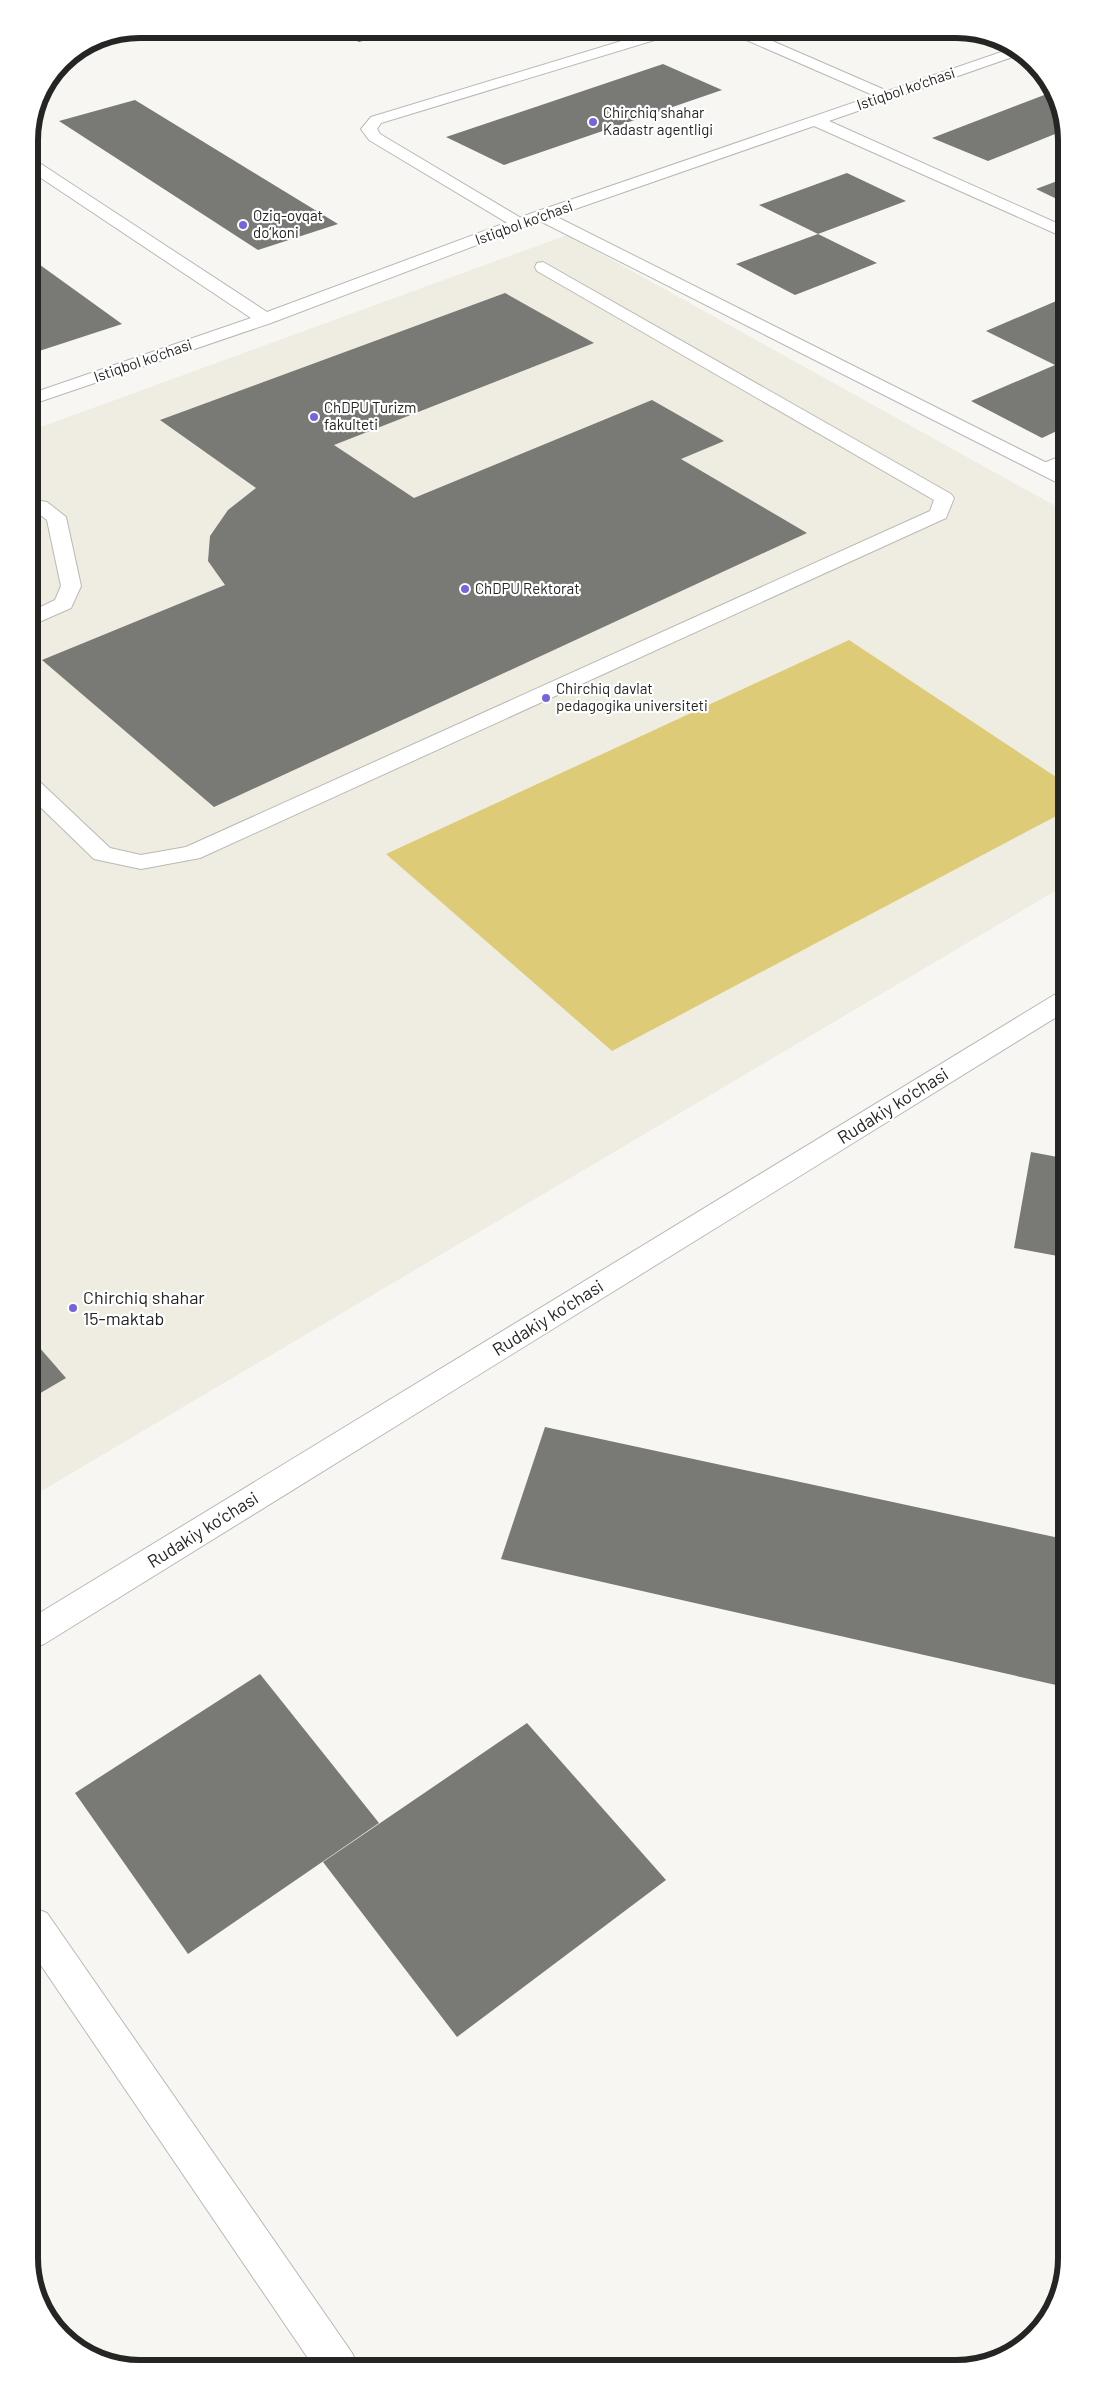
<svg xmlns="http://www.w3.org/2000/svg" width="1095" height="2397" font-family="Barlow,sans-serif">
<rect width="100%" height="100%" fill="#f7f6f2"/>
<polygon fill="#efede1" points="567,235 1061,509 1062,887 33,1496 30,431"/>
<polygon fill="#decb77" points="849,640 1062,781 1062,813 612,1051 386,854"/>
<g fill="#797975">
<polygon points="333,29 403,29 359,42"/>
<polygon points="834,29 899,29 863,41"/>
<polygon points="663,64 722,90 504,165 446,137"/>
<polygon points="1052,92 1060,104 1060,132 988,161 932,138"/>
<polygon points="135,100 338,224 258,250 59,121"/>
<polygon points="847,173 906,201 818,234 759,205"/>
<polygon points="1060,180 1061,201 1036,189"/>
<polygon points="818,234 877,263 795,295 736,264"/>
<polygon points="29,257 122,324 30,354"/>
<polygon points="505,293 594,343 334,445 414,498 652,400 724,441 681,459 807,533 214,807 42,660 225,585 208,561 210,536 228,510 256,488 160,420"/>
<polygon points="1061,299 1061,362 1055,365 986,331"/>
<polygon points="1055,365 1061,368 1061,429 1042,438 971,401"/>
<polygon points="1031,1152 1063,1158 1063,1257 1014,1248"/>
<polygon points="32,1339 66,1378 32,1398"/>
<polygon points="545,1427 1064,1539 1065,1687 501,1559"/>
<polygon points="260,1674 379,1823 188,1954 75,1793"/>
<polygon points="527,1723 666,1880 457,2037 323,1862"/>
</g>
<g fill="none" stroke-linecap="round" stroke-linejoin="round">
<defs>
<g id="lane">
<polygon points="661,29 683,29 681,32 381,123 377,129 380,134 526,221 528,224 526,227 514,227 369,140 361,129 371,117"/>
<polygon points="726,29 745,29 892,93 895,96 887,101 882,99 728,32"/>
<polygon points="543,262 951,494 954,498 946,518 200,858 141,869 94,859 31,798 31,779 39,781 110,848 141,855 186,847 930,511 934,500 537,271 535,267 537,263"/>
<polygon points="1061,456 1061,469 1046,475 1039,473 1036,469 1039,465"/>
<polygon points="30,499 47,502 66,517 81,586 71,608 30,626 30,612 55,600 61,586 47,520 35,511 30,511"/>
</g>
<g id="street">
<polygon points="1013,48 1024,53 829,121 1061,225 1061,236 814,126 555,216 1061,470 1061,483 1054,481 540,221 271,323 30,405 30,394 251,318 29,170 29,158 35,160 267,312 535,212"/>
<polygon points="1063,993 1063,1013 44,1644 33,1648 33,1617 1054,995"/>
<polygon points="34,1908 47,1913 352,2353 358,2366 314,2367 34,1955"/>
</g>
</defs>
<use href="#lane" stroke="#bab9b5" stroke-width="2"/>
<use href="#street" stroke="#bab9b5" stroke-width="2"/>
<use href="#lane" fill="#fff" fill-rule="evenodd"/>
<use href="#street" fill="#fff" fill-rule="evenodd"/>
</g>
<g fill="#7664de" stroke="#fff" stroke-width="2">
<circle cx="593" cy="122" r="5"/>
<circle cx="243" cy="225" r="5"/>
<circle cx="314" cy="417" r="5"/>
<circle cx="465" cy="589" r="5"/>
<circle cx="546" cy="698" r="5"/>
<circle cx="73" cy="1308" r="5"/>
</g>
<g text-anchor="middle" stroke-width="4.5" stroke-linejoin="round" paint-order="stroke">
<g font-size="15" fill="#252524" stroke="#fff">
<text transform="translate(906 89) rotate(-19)" y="5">Istiqbol ko‘chasi</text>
<text transform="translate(524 223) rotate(-20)" y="5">Istiqbol ko‘chasi</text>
<text transform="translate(143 361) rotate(-19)" y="5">Istiqbol ko‘chasi</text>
</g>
<g font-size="15" fill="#252524" stroke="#fff" text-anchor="start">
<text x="603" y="118">Chirchiq shahar<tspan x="603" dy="17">Kadastr agentligi</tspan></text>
<text x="253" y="221">Oziq-ovqat<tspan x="253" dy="17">do‘koni</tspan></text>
<text x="324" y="413">ChDPU Turizm<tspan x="324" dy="17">fakulteti</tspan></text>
<text x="475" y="594">ChDPU Rektorat</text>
<text x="556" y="694">Chirchiq davlat<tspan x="556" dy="17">pedagogika universiteti</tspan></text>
</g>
<g font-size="18" fill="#252524" stroke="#fff">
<text transform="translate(893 1106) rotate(-32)" y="6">Rudakiy ko‘chasi</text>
<text transform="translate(548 1318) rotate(-32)" y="6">Rudakiy ko‘chasi</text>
<text transform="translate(203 1530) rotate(-32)" y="6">Rudakiy ko‘chasi</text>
</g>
<g font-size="18" fill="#252524" stroke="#fff" text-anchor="start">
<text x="83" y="1304">Chirchiq shahar<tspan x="83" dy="21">15-maktab</tspan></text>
</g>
</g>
<path d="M0 0H1095V2397H0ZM140 38H956A102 102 0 0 1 1058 140V2258A102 102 0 0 1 956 2360H140A102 102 0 0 1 38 2258V140A102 102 0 0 1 140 38Z" fill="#fff" fill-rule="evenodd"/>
<path fill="none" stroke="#252524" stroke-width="6" d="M140 38H956A102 102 0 0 1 1058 140V2258A102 102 0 0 1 956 2360H140A102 102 0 0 1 38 2258V140A102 102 0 0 1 140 38Z"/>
</svg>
